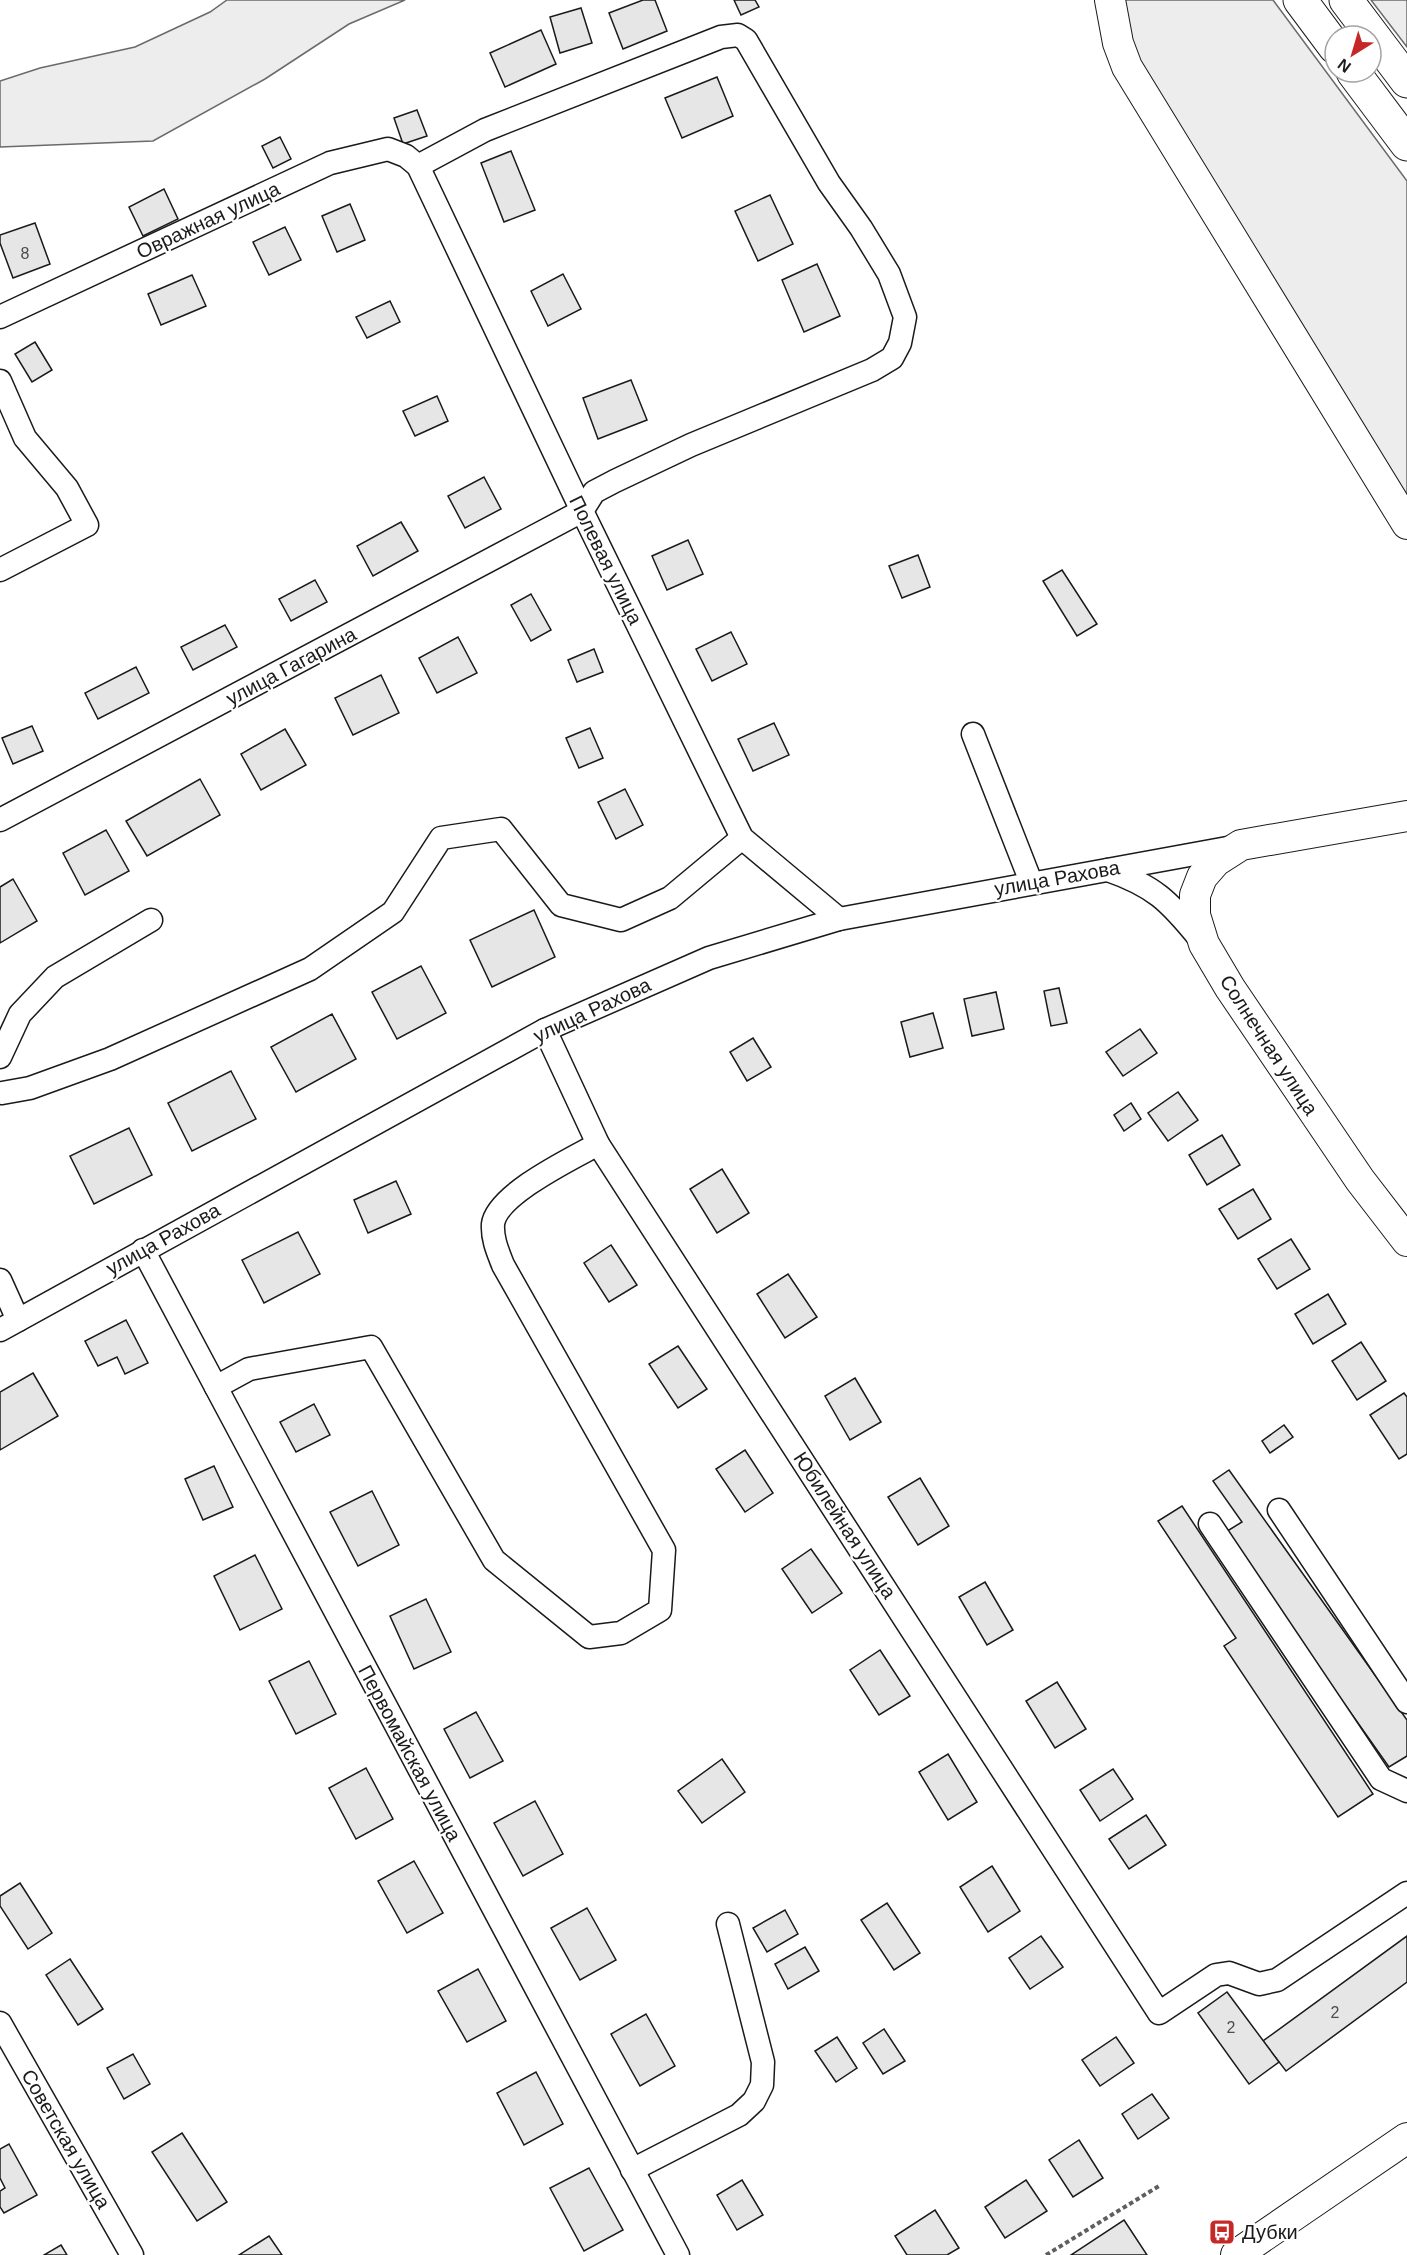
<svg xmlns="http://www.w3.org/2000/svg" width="1407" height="2255" font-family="Helvetica,sans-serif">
<rect width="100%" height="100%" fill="#fff"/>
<g fill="#ededed" stroke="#6a6a6a" stroke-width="1.5">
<polygon points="227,0 405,0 349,24 265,79 153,141 0,147 0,81 40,68 135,47 210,12"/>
<polygon points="1123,0 1273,0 1407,181 1407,505 1140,64 1130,37"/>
<polygon points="1371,0 1407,0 1407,47"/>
</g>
<g fill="#e6e6e6" stroke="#1a1a1a" stroke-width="1.5">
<polygon points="643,0 655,0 667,31 623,49 609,13"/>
<polygon points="734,0 755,0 759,7 741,15"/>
<polygon points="581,8 592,43 560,53 550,17"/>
<polygon points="541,30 556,64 505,87 490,53"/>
<polygon points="717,77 733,116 682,138 665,98"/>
<polygon points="417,110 427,136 403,144 394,118"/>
<polygon points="280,137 291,159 273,168 262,146"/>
<polygon points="511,151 535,210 504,222 481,163"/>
<polygon points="164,189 178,219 143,236 129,207"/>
<polygon points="770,195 793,244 758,261 735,211"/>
<polygon points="350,204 365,240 337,252 322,216"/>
<polygon points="35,223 50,264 13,278 0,243 0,235"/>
<polygon points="285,227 301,260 269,275 253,242"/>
<polygon points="817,264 840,316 804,332 782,280"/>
<polygon points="563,274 581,309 548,326 531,291"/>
<polygon points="192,275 206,306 161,325 148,294"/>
<polygon points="390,301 400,322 367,338 356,317"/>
<polygon points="35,342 52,370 32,382 15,354"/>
<polygon points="631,380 647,420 598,439 583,398"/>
<polygon points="437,396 448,421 415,436 403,411"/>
<polygon points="484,477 501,509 465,528 448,496"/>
<polygon points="401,522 418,551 373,576 357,546"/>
<polygon points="688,540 703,574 667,590 652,556"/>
<polygon points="918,555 930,587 902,598 889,566"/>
<polygon points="1062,570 1097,624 1077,636 1043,581"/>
<polygon points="315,580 327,602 291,621 279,599"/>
<polygon points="531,594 551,630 531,641 511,605"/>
<polygon points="225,625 237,647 193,670 181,647"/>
<polygon points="731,632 747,664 712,681 696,649"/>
<polygon points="458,637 477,673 437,693 419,658"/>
<polygon points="594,649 603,672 577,682 568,660"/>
<polygon points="136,667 149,693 98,719 85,693"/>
<polygon points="381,675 399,713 353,735 335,698"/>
<polygon points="774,723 789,755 753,771 738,739"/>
<polygon points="32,726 43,751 13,764 2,738"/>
<polygon points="590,728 603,758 579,768 566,738"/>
<polygon points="285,729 306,765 261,790 241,754"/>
<polygon points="200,779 220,815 147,856 126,821"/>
<polygon points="625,789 643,825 616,839 598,802"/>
<polygon points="106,830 129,871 85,895 63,853"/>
<polygon points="13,879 37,921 0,943 0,887"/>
<polygon points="534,910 555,957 492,987 470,940"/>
<polygon points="421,966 446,1013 397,1039 372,992"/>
<polygon points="1059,988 1067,1023 1051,1026 1044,991"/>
<polygon points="996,992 1004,1029 972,1036 964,999"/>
<polygon points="933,1013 943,1048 910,1057 901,1022"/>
<polygon points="332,1014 356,1059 296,1092 271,1047"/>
<polygon points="1140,1029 1157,1053 1123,1076 1106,1052"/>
<polygon points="753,1038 771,1067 747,1081 730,1052"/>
<polygon points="231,1071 256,1119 192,1151 168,1103"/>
<polygon points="1178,1092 1198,1120 1168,1141 1148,1113"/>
<polygon points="1131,1103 1141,1119 1124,1131 1114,1115"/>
<polygon points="129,1128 152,1175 94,1204 70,1156"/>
<polygon points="1222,1135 1240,1165 1207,1185 1189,1155"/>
<polygon points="722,1169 749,1213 717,1233 690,1189"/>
<polygon points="396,1181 411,1214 368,1233 354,1200"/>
<polygon points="1253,1189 1271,1219 1238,1239 1219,1209"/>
<polygon points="298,1232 320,1274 264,1303 242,1260"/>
<polygon points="1291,1239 1310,1269 1277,1289 1258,1259"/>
<polygon points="611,1245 637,1285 609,1302 584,1263"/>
<polygon points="788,1274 817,1317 785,1338 757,1294"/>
<polygon points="1328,1294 1346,1324 1313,1344 1295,1314"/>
<polygon points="126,1320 148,1363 125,1374 117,1357 98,1366 85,1341"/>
<polygon points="1361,1342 1386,1381 1357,1400 1332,1361"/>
<polygon points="678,1346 707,1389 678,1408 649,1364"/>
<polygon points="33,1373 58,1416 0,1450 0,1392"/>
<polygon points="855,1378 881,1422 850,1440 825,1396"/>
<polygon points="1404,1393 1407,1397 1407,1454 1399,1459 1370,1415"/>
<polygon points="314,1404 330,1435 296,1452 280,1422"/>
<polygon points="1284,1425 1293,1437 1270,1453 1262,1441"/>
<polygon points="745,1450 773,1493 745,1512 716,1469"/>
<polygon points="214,1466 233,1507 203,1520 185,1479"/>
<polygon points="1229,1470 1407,1720 1407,1756 1389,1767 1224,1533 1242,1522 1213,1481"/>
<polygon points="920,1478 949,1526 918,1545 888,1497"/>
<polygon points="372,1491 399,1545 358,1566 330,1512"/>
<polygon points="1182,1506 1373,1794 1338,1817 1224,1646 1236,1638 1158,1521"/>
<polygon points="811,1549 842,1593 812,1613 782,1569"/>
<polygon points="255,1555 282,1609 240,1630 214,1576"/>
<polygon points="985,1582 1013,1630 987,1645 959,1597"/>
<polygon points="426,1599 451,1652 414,1669 390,1616"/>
<polygon points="880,1650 910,1696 879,1715 850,1670"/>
<polygon points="309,1661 336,1714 296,1734 269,1681"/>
<polygon points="1057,1682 1086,1729 1055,1748 1026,1701"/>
<polygon points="476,1712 503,1761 470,1778 444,1729"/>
<polygon points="948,1754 977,1802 948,1820 919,1772"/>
<polygon points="722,1759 745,1792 702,1823 678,1791"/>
<polygon points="366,1768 393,1819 356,1839 329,1788"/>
<polygon points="1113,1769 1133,1799 1100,1821 1080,1790"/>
<polygon points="535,1801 563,1854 523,1876 494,1823"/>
<polygon points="1146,1815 1166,1845 1129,1869 1109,1839"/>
<polygon points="414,1861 443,1913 407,1933 378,1881"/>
<polygon points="992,1866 1020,1911 988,1932 960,1887"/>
<polygon points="20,1883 52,1933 28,1949 0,1906 0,1896"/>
<polygon points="887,1903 920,1953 894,1970 861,1920"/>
<polygon points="587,1908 616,1960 580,1980 551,1928"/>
<polygon points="785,1910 798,1934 767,1952 753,1928"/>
<polygon points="1041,1936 1063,1967 1030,1989 1009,1958"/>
<polygon points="1407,1936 1407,1982 1286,2071 1263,2041"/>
<polygon points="805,1947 819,1971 788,1989 775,1964"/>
<polygon points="70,1959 103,2009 78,2025 46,1975"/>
<polygon points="478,1969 506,2021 467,2042 438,1991"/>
<polygon points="1227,1992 1279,2062 1249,2084 1198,2013"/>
<polygon points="646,2014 675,2066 640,2086 611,2034"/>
<polygon points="884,2029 905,2061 883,2074 863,2043"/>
<polygon points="837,2037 857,2068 836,2082 815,2051"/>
<polygon points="1116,2037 1134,2063 1100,2086 1082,2060"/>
<polygon points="133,2054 150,2084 124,2099 107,2068"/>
<polygon points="536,2072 563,2124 524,2145 497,2093"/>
<polygon points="1152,2094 1169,2118 1138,2139 1122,2114"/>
<polygon points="182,2133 227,2202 197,2221 152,2152"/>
<polygon points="1079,2140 1103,2178 1073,2197 1049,2160"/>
<polygon points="9,2144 37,2195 4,2213 0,2207 0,2191 5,2188 0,2178 0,2149"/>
<polygon points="589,2168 623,2230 584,2251 550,2188"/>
<polygon points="742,2180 763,2215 737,2230 717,2195"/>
<polygon points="1026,2180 1047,2211 1005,2238 985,2207"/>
<polygon points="935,2210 959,2248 947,2255 907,2255 895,2236"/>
<polygon points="1124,2220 1147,2255 1071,2255"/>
<polygon points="269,2236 282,2255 239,2255"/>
<polygon points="61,2245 67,2255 44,2255"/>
</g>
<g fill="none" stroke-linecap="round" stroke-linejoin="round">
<defs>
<g id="minor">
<polyline points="0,317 330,163 388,149 406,156 418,166 582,511 742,838 839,919"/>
<polyline points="0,381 25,438 67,488 87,525 0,570"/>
<polyline points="973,734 1031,882"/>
<polyline points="0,820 582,511 594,492 615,481 691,445 872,370 892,358 900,343 905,317 889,274 861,228 829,183 746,40 738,35 721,37 485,130 418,166"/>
<path d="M1108,870C1154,886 1169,901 1199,938"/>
<polyline points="545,1030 598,1144 1159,2013 1216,1975 1229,1973 1259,1984 1277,1980 1407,1893"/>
<polyline points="0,1057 20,1014 55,977 151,920"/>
<polyline points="2,1093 30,1088 110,1059 310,969 393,912 441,838 501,829 561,905 621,920 670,898 742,838"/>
<polyline points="143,1250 678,2255"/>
<polyline points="0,1280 18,1320"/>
<polyline points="0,1330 545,1030 709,958 839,919 1233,847"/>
<path d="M216,1387L249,1369L371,1347L494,1560L589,1637L621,1633L660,1610L664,1550L503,1265C498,1252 492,1239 493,1224C497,1194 573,1158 598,1144"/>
<polyline points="1279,1510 1407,1702"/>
<polyline points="1210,1524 1381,1779 1407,1791"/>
<polyline points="0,2023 132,2255"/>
<polyline points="632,2170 739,2115 754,2101 762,2085 763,2062 728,1924"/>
</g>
<g id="major">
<polyline points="1110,0 1118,43 1127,67 1407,524"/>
<polyline points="1407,816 1241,845 1216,861 1202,877 1195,895 1195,915 1204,944 1230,988 1360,1180 1407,1241"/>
<polyline points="1236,2255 1407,2138"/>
</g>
<g id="highway">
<polyline points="1300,0 1335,47"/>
<polyline points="1346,0 1407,81"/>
<polyline points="1353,72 1407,144"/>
</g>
</defs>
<use href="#minor" stroke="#1a1a1a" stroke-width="25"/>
<use href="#major" stroke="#1a1a1a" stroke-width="32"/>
<use href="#highway" stroke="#1a1a1a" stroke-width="35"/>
<polyline stroke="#5f5f5f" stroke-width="4" stroke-dasharray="4.5 3" stroke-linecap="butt" points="1046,2255 1159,2186"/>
<use href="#minor" stroke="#fff" stroke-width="22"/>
<use href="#major" stroke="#fff" stroke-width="30"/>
<use href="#highway" stroke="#fff" stroke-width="33"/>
</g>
<defs>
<symbol id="bus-square" viewBox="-11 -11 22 22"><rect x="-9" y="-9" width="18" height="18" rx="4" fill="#c62828" stroke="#fff"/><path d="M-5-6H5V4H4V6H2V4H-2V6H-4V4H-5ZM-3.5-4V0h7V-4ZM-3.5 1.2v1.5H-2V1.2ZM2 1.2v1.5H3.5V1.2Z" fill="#fff"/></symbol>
</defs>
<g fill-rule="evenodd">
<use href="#bus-square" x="1207" y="2217" width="30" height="30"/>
</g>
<g text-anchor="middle" stroke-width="4.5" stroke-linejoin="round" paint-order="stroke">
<g font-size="16" fill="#4d4d4d">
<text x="25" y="259">8</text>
<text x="1335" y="2018">2</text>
<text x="1231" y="2033">2</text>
</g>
<g font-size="20" fill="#1a1a1a" stroke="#fff">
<text transform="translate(208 220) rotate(-25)" y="7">Овражная улица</text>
<text transform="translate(606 560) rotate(64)" y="7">Полевая улица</text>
<text transform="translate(291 666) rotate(-28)" y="7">улица Гагарина</text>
<text transform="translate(1057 878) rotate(-10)" y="7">улица Рахова</text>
<text transform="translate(592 1010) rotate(-25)" y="7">улица Рахова</text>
<text transform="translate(1269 1045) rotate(57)" y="7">Солнечная улица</text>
<text transform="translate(163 1239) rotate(-29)" y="7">улица Рахова</text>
<text transform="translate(845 1525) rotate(57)" y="7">Юбилейная улица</text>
<text transform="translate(410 1753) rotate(62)" y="7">Первомайская улица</text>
<text transform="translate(66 2139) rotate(60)" y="7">Советская улица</text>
</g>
<g font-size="20" fill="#1a1a1a" stroke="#fff" text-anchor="start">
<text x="1242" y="2239">Дубки</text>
</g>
</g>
<g transform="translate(1353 54) rotate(217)"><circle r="28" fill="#ffffff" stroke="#a3a3a3" stroke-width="1.5"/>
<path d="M0-4.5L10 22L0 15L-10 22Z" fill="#c62828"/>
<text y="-9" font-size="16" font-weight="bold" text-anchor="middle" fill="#1a1a1a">N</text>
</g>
</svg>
